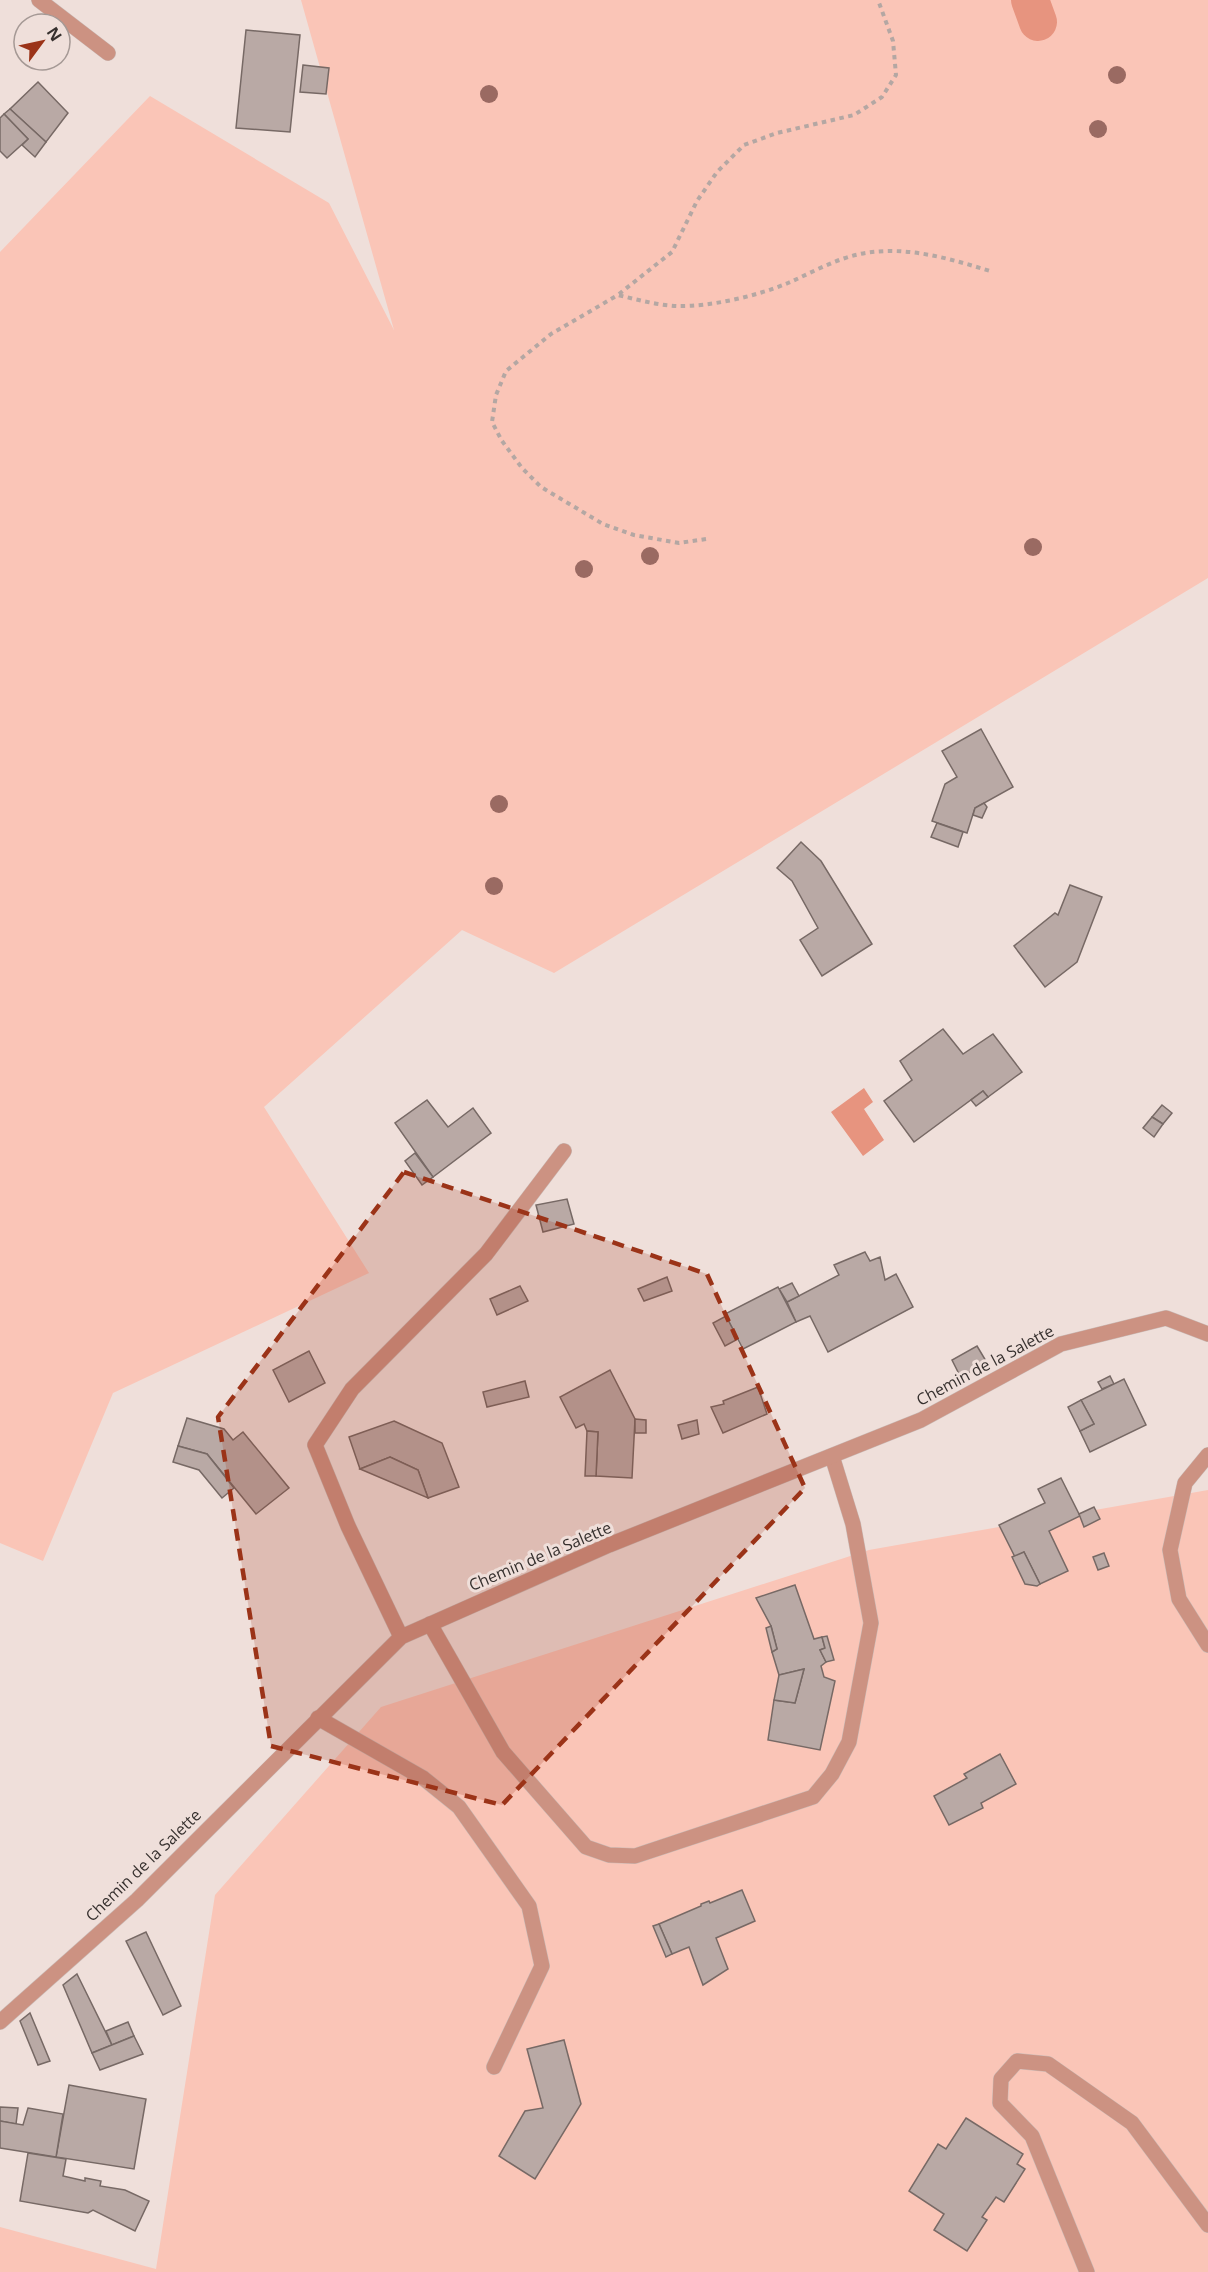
<svg xmlns="http://www.w3.org/2000/svg" width="1208" height="2272" font-family="'Open Sans',sans-serif">
<rect width="100%" height="100%" fill="#efdfda"/>
<g fill="#fac5b7">
<polygon points="301,0 1208,0 1208,578 554,973 462,930 264,1107 369,1273 113,1393 43,1561 0,1543 0,252 150,96 329,203 394,330"/>
<polygon points="1208,1490 1208,2272 0,2272 0,2227 156,2269 215,1895 381,1707 869,1550"/>
</g>
<polygon fill="#e7947f" points="864,1088 873,1102 864,1109 884,1140 863,1156 831,1112"/>
<g fill="none" stroke-linecap="round" stroke-linejoin="round">
<polyline stroke="#e7947f" stroke-width="38" points="1030,0 1038,22"/>
</g>
<g fill="#b9a9a5" stroke="#776965" stroke-width="1.5">
<polygon points="246,30 300,35 290,132 236,128"/>
<polygon points="303,65 329,68 326,94 300,92"/>
<polygon points="38,82 68,113 46,142 10,109"/>
<polygon points="10,109 46,142 35,157 22,145 28,139 4,114"/>
<polygon points="4,114 28,139 7,158 0,151 0,118"/>
<polygon points="981,729 1013,787 975,808 967,833 932,821 945,784 957,777 942,751"/>
<polygon points="984,803 987,807 982,818 973,815 975,808"/>
<polygon points="937,823 963,832 958,847 931,837"/>
<polygon points="801,842 821,861 872,944 822,976 800,940 818,928 792,881 777,868"/>
<polygon points="1070,885 1102,897 1077,962 1045,987 1014,946 1055,913 1058,915"/>
<polygon points="943,1029 963,1054 993,1034 1022,1072 988,1097 983,1091 914,1142 884,1101 912,1080 900,1061"/>
<polygon points="983,1091 988,1097 976,1106 971,1100"/>
<polygon points="427,1100 448,1127 473,1108 491,1133 433,1177 395,1123"/>
<polygon points="1162,1105 1172,1113 1163,1124 1152,1117"/>
<polygon points="1152,1117 1163,1124 1154,1137 1143,1128"/>
<polygon points="415,1153 433,1177 422,1185 405,1161"/>
<polygon points="567,1199 574,1224 543,1232 536,1205"/>
<polygon points="865,1252 870,1261 880,1257 885,1280 896,1274 913,1307 828,1352 810,1316 796,1322 787,1302 839,1275 834,1265"/>
<polygon points="667,1277 672,1291 644,1301 638,1289"/>
<polygon points="792,1283 799,1296 787,1302 779,1289"/>
<polygon points="520,1286 528,1301 497,1315 490,1299"/>
<polygon points="778,1287 796,1322 743,1349 725,1314"/>
<polygon points="726,1316 738,1339 725,1346 713,1323"/>
<polygon points="977,1346 986,1361 961,1378 952,1360"/>
<polygon points="309,1351 325,1383 289,1402 273,1370"/>
<polygon points="610,1370 635,1419 632,1478 596,1476 598,1432 587,1431 584,1424 576,1428 560,1397"/>
<polygon points="1110,1376 1114,1384 1102,1389 1098,1382"/>
<polygon points="1124,1379 1146,1425 1090,1452 1080,1431 1094,1424 1081,1400"/>
<polygon points="525,1381 529,1397 487,1407 483,1392"/>
<polygon points="758,1387 767,1414 723,1433 711,1407 724,1404 723,1401"/>
<polygon points="1081,1400 1094,1424 1080,1431 1068,1407"/>
<polygon points="187,1418 224,1429 233,1440 243,1432 289,1488 256,1514 207,1454 178,1446"/>
<polygon points="635,1419 646,1420 646,1433 635,1433"/>
<polygon points="697,1420 699,1434 682,1439 678,1425"/>
<polygon points="394,1421 442,1443 459,1487 428,1498 418,1470 390,1457 360,1469 349,1437"/>
<polygon points="587,1431 598,1432 596,1476 585,1476"/>
<polygon points="178,1446 207,1454 234,1488 222,1498 199,1470 173,1462"/>
<polygon points="390,1457 418,1470 428,1498 360,1469"/>
<polygon points="1061,1478 1080,1516 1049,1531 1068,1571 1040,1584 1024,1552 1015,1557 999,1525 1045,1503 1038,1489"/>
<polygon points="1094,1507 1100,1519 1084,1527 1079,1514"/>
<polygon points="1024,1552 1040,1584 1037,1586 1025,1584 1012,1557"/>
<polygon points="1104,1553 1109,1566 1098,1570 1093,1557"/>
<polygon points="795,1585 814,1639 822,1637 825,1648 820,1650 826,1662 821,1666 824,1677 835,1681 820,1750 768,1740 774,1700 795,1703 804,1669 779,1675 772,1652 777,1649 771,1626 756,1598"/>
<polygon points="771,1626 777,1649 772,1652 766,1628"/>
<polygon points="827,1636 834,1660 826,1662 820,1650 825,1648 822,1637"/>
<polygon points="804,1669 795,1703 774,1700 779,1675"/>
<polygon points="1000,1754 1016,1784 981,1803 983,1808 949,1825 934,1796 967,1778 964,1774"/>
<polygon points="742,1890 755,1921 716,1938 728,1969 703,1985 689,1947 672,1954 659,1924 701,1906 701,1904 709,1901 710,1903"/>
<polygon points="659,1924 672,1954 666,1957 653,1926"/>
<polygon points="146,1932 181,2006 163,2015 126,1941"/>
<polygon points="77,1974 112,2045 92,2053 63,1985"/>
<polygon points="30,2013 50,2061 38,2065 20,2021"/>
<polygon points="128,2022 134,2036 112,2045 106,2031"/>
<polygon points="134,2036 143,2054 100,2070 92,2053"/>
<polygon points="564,2040 581,2104 535,2179 499,2156 525,2111 543,2108 527,2049"/>
<polygon points="69,2085 146,2099 134,2169 56,2157"/>
<polygon points="0,2107 18,2108 16,2124 0,2121"/>
<polygon points="28,2108 63,2114 56,2157 0,2148 0,2121 23,2125"/>
<polygon points="966,2118 1023,2154 1017,2164 1025,2169 1004,2202 996,2197 982,2217 987,2220 967,2251 934,2230 944,2214 909,2191 938,2144 946,2149"/>
<polygon points="28,2153 66,2159 63,2176 85,2181 85,2178 101,2181 100,2186 125,2190 149,2201 135,2231 93,2210 88,2213 20,2201"/>
</g>
<g fill="none" stroke-linecap="round" stroke-linejoin="round">
<defs>
<g id="minor">
<polyline points="39,0 108,53"/>
<polyline points="1208,1455 1185,1483 1170,1550 1179,1599 1208,1645"/>
<polyline points="430,1624 503,1752 586,1847 609,1855 635,1856 813,1797 832,1774 849,1742 871,1623 853,1524 832,1456"/>
<polyline points="401,1637 348,1526 315,1445 352,1389 486,1254 564,1151"/>
<polyline points="318,1718 423,1778 459,1807 529,1906 542,1966 494,2067"/>
<polyline points="0,2022 137,1900 401,1637 609,1545 921,1420 1061,1344 1166,1318 1208,1334"/>
<polyline points="1087,2272 1032,2136 1000,2103 1001,2079 1017,2061 1048,2064 1132,2123 1208,2225"/>
</g>
</defs>
<use href="#minor" stroke="#cabcb8" stroke-width="16"/>
<g stroke="#b4a7a3" stroke-width="4" stroke-dasharray="4.5 4.5" stroke-linecap="butt">
<polyline points="619,294 672,252 697,201 717,172 744,145 777,133 854,115 882,97 896,75 893,41 878,0"/>
<path d="M706,539L679,543L634,535L603,524L541,487L522,468L502,441L492,422L496,395L506,371L551,334L618,295C638,300 657,305 677,306C710,307 757,296 788,283C811,273 835,259 860,254C904,245 948,258 990,271"/>
</g>
<use href="#minor" stroke="#cc9282" stroke-width="15"/>
</g>
<g fill="#9a6a62">
<circle cx="1117" cy="75" r="9"/>
<circle cx="489" cy="94" r="9"/>
<circle cx="1098" cy="129" r="9"/>
<circle cx="1033" cy="547" r="9"/>
<circle cx="650" cy="556" r="9"/>
<circle cx="584" cy="569" r="9"/>
<circle cx="499" cy="804" r="9"/>
<circle cx="494" cy="886" r="9"/>
</g>
<path fill="#9b3318" fill-opacity="0.2" stroke="#9b3318" stroke-width="4.5" stroke-dasharray="12 8" stroke-linejoin="round" d="M404,1172L707,1274L805,1488L502,1805L271,1746L218,1417Z"/>
<g text-anchor="middle" stroke-width="6" stroke-linejoin="round" paint-order="stroke">
<g font-size="16" fill="#36302e" stroke="#efdfda">
<text transform="translate(985 1365) rotate(-28)" y="6">Chemin de la Salette</text>
<text transform="translate(540 1556) rotate(-23)" y="6">Chemin de la Salette</text>
<text transform="translate(143 1865) rotate(-44)" y="6">Chemin de la Salette</text>
</g>
</g>
<g transform="translate(42 42) rotate(57)"><circle r="28" fill="#efdfda" stroke="#a59995" stroke-width="1.5"/>
<path d="M0-4.5L10 22L0 15L-10 22Z" fill="#9b3318"/>
<text y="-9" font-size="16" font-weight="bold" text-anchor="middle" fill="#36302e">N</text>
</g>
</svg>
